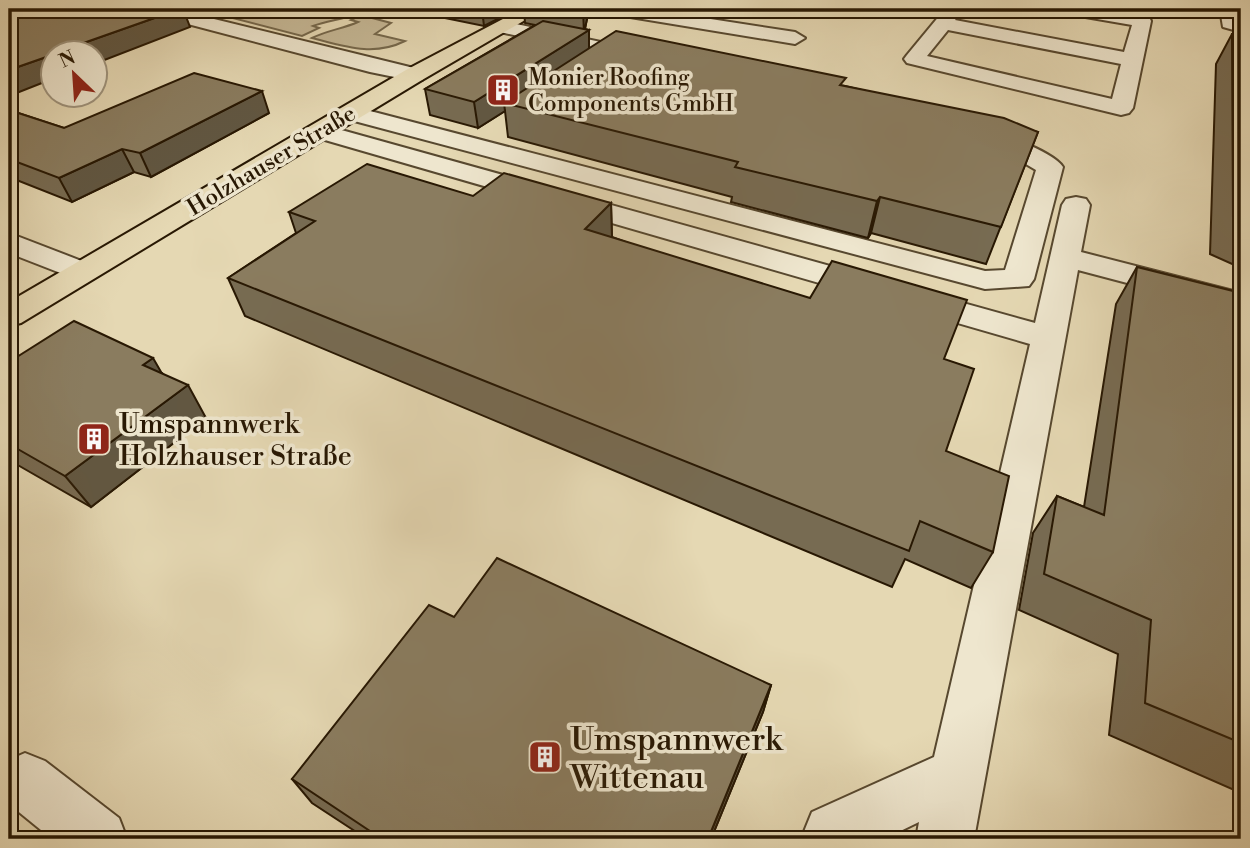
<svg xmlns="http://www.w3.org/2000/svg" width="1250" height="848" font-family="'Libre Bodoni',serif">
<rect width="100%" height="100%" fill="#e5d8b3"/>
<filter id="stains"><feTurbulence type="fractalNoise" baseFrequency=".00286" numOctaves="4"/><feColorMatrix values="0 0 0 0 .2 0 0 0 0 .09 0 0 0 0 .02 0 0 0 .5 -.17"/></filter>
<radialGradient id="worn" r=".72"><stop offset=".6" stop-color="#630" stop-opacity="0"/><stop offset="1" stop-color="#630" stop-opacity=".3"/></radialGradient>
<g fill="#c5b795" stroke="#76684c" stroke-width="2">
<path d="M198,9H261L289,16L307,9H333L355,14C342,20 328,20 313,26L319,28L302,36Z"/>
<path d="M361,15L391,23L375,34L405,41C373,57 344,46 312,38C328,30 342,29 358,22L351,20Z"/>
</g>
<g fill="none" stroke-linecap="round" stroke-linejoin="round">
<defs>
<g id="minor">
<polygon points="143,9 173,9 422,70 425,75 422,80 414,81 370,72 146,13"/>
<polygon points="603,9 646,9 795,32 805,38 795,44 612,14"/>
<path d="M945,9H963L955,20L1124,52L1132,25L1068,14L1059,9H1101L1149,17L1151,21L1133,108L1129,113L1121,115L907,63L904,59L907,55ZM948,30L1121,64L1112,99L927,56Z"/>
<polygon points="1220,9 1238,9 1241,32 1223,27"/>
<polygon points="502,21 643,51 650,53 653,57 650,61 643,63 495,31 492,27"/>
<path d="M351,106L985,271L1005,270L1036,170L1014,157L972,143L969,138L972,133C991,128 1052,150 1063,167L1034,279L1029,286L985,289L343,118L339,113L343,108Z"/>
<polygon points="327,126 1035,323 1062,205 1066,199 1076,197 1086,199 1090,205 1081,252 1241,293 1241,313 1078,270 974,839 916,839 919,822 884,839 801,839 812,812 934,757 1030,344 318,138 315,133 318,128"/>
<polygon points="9,233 92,265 97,272 92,279 81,281 9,253"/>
<polygon points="25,753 45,761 119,818 127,839 52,839 9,804 9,760"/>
</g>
<polygon id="major" points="522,9 544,9 422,80 21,323 9,326 9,302 406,70"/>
</defs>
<use href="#minor" stroke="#57482f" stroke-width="4"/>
<use href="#major" stroke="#281803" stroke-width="4"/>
<use href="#minor" fill="#eee6ce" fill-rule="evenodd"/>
<use href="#major" fill="#e5d8b3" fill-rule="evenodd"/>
</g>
<g fill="#776b52" stroke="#281803" stroke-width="2">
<polygon points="183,9 239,9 217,17"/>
<polygon points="410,9 517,9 484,26 411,11"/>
<polygon points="524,9 589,9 585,29 589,30 589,48 845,86 1038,132 986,264 871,233 868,238 731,202 732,197 508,137 505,111 478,128 430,115 425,89 535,25 525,23"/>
<polygon points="1232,34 1241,35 1241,268 1210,254 1216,64"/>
<polygon points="9,110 64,128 269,113 151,177 134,172 72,202 9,177"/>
<polygon points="473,196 611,203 612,237 944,359 946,451 993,552 971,588 905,559 892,587 245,316 228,278 296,233 289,212"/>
<polygon points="1137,267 1241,293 1241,793 1109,735 1118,654 1019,610 1033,533 1057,496 1084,507 1116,304"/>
<polygon points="9,362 162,373 206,418 91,507 9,460"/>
<polygon points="454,617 771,685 763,712 711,839 367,839 312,803 292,779"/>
</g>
<g fill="#615742" stroke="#281803" stroke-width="2">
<polygon points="180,9 183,9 190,27 94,64 94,52 58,52"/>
<polygon points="214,9 239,9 217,17"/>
<polygon points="482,9 517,9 484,26"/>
<polygon points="583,9 589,9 584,33 589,30 589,54 504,103 505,111 478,128 474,102 584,33"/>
<polygon points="52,55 52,79 9,96 9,70"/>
<polygon points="262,91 269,113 151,177 140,153"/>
<polygon points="122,149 134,172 72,202 59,178"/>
<polygon points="880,197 871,233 868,238 877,201"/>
<polygon points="611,203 612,240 585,229"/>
<polygon points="153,358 172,391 143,365"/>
<polygon points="188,385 206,418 91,507 65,476"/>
<polygon points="771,685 763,712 711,839 708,839"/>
</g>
<g fill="#8a7c5f" stroke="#281803" stroke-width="2">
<polygon points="9,9 180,9 58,52 52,52 52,55 9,70"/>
<polygon points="570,9 583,9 583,11"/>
<polygon points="543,21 589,30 474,102 425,89"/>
<polygon points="616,31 846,78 840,85 1004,118 1038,132 1001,227 880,197 877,201 735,167 738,162 504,103"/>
<polygon points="1232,34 1241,35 1241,221 1233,218"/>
<polygon points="194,73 262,91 140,153 122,149 59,178 9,159 9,110 64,128"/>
<polygon points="367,164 473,196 504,173 611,203 585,229 810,298 832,261 967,300 944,359 974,369 946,451 1009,476 993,552 920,521 909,551 228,278 315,221 289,212"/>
<polygon points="1137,267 1241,293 1241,743 1145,703 1151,620 1044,574 1057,496 1104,515"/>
<polygon points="74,321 153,358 143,365 188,385 65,476 9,444 9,362"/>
<polygon points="497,558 771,685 708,839 382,839 292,779 429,605 454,617"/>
</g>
<defs>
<symbol id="building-square" viewBox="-11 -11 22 22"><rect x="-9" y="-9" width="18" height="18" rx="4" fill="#8f2418" stroke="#eee6ce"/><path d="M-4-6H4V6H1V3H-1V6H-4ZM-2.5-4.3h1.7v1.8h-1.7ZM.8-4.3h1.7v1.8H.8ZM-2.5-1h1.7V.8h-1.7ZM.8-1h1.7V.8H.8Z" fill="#fff"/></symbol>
</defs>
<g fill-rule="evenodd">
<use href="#building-square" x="484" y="71" width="38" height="38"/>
<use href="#building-square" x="75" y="420" width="38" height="38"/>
<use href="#building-square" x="526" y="738" width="38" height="38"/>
</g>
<g text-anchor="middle" stroke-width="7" stroke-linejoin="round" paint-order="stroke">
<g font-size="23" fill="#281803" stroke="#eee6ce" text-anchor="start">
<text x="528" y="85">Monier Roofing<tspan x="528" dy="26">Components GmbH</tspan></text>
</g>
<g font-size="23" fill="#281803" stroke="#eee6ce">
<text transform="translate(271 160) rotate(-31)" y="8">Holzhauser Straße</text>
</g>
<g font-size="28" fill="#281803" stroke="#eee6ce" text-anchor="start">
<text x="119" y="433">Umspannwerk<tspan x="119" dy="32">Holzhauser Straße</tspan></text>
</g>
<g font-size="33" fill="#281803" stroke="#eee6ce" text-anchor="start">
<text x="570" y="750">Umspannwerk<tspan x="570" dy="38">Wittenau</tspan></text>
</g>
</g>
<rect width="1250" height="848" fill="none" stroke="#e5d8b3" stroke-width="35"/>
<rect x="10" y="10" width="1229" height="827" fill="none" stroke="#281803" stroke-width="3.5"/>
<rect x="18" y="18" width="1215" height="813" fill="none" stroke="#281803" stroke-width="2"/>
<g transform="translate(74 74) rotate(335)"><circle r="33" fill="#eee6ce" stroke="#9f947d" stroke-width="2"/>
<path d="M0-5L12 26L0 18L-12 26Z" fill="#8f2418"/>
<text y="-10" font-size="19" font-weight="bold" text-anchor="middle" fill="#281803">N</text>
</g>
<rect width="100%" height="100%" filter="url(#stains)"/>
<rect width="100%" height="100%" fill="url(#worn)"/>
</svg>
